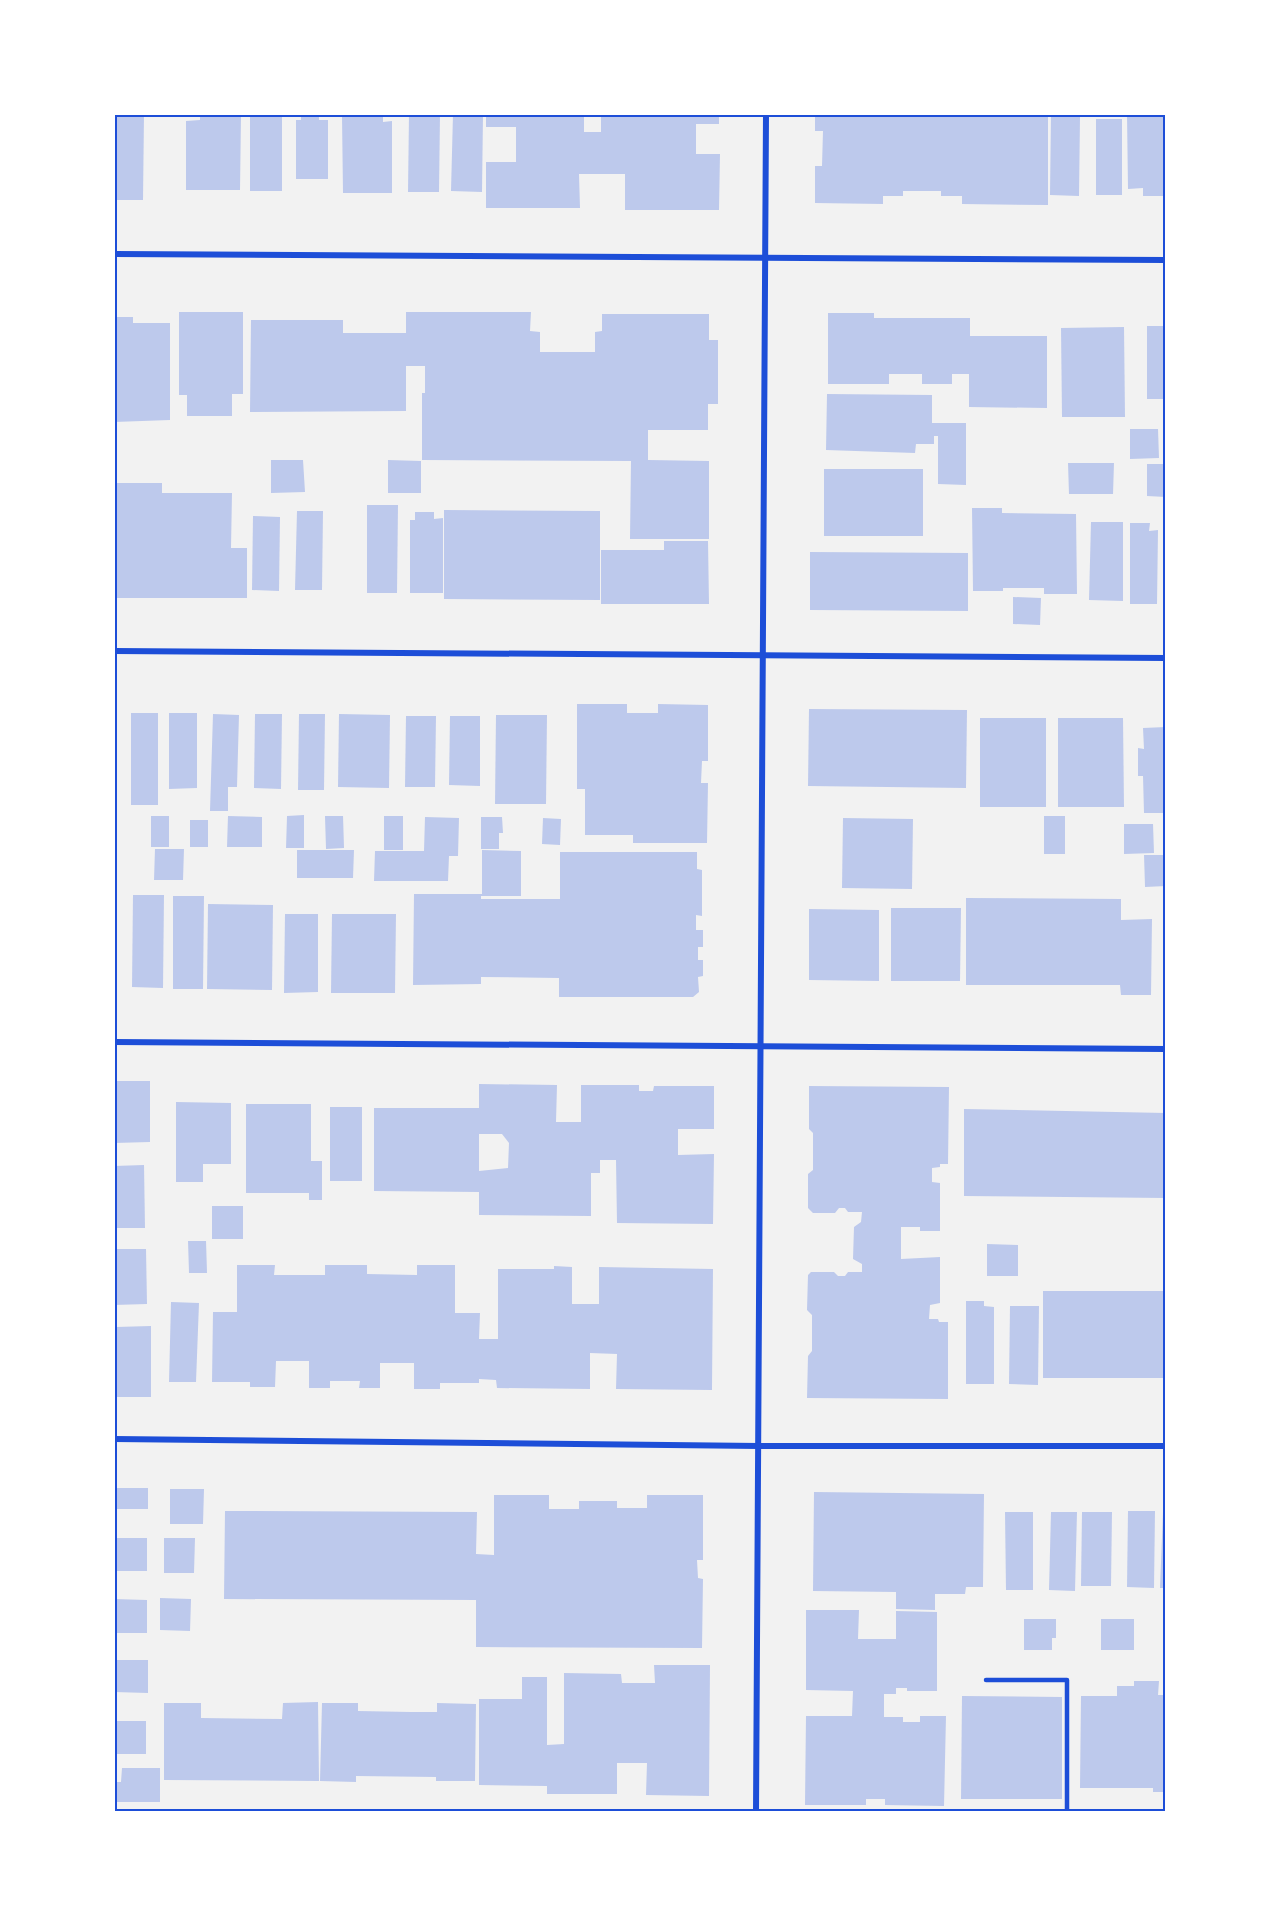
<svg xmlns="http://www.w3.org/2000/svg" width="1280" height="1926" font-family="'Fira Sans Condensed',sans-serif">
<rect width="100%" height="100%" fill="#f2f2f2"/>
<g fill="#bdc9ec" fill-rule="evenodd">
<polygon points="114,114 144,114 143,200 114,200"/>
<polygon points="200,114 241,114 240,190 186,190 186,121 200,120"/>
<rect x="250" y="114" width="32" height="77"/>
<polygon points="301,114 319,114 319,120 328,120 328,179 296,179 296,120 301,120"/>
<polygon points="353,114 383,114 383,122 392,121 392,193 343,193 342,116 353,116"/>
<polygon points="409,114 440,114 439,192 408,192"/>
<polygon points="453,114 483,114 482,192 451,191"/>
<polygon points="486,114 584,114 584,132 601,132 601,117 605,117 605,114 719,114 719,124 696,124 696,154 720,154 719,210 625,210 625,174 579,174 580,208 486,208 486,162 516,162 516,127 486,127"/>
<polygon points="815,114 1048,114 1048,205 962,204 962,196 941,196 941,191 903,191 903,196 883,196 883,204 815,203 815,166 822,166 823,131 815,131"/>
<polygon points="1051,114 1070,114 1070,117 1080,117 1079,196 1050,195"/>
<polygon points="1127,114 1166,114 1166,196 1143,196 1143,188 1128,189"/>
<rect x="1096" y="119" width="26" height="76"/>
<polygon points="179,312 243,312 243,394 232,394 232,416 187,416 187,395 179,395"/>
<polygon points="406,312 531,312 530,331 540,332 540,352 595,352 595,332 602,331 602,314 709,314 709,340 718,340 718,404 708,404 708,430 648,430 648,460 709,461 709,539 630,539 631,461 422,460 422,393 425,393 425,366 406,366 406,411 250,412 251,320 343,320 343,333 406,333"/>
<polygon points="828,313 874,313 874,318 970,318 970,336 1047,336 1047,408 969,407 969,374 952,374 952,384 922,384 922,374 889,374 889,384 828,384"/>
<polygon points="114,317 133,317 133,323 170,323 170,420 114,422"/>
<rect x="1147" y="326" width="19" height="73"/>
<polygon points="1124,327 1125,417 1062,417 1061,328"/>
<polygon points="827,394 932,395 932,423 966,423 966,485 938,484 938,436 934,436 934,444 916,444 915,453 826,450"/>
<polygon points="1130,429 1158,429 1159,458 1130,459"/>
<polygon points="271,460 303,460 305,492 271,493"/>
<polygon points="388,460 421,461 421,493 388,493"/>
<polygon points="1068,463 1114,463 1113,494 1069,494"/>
<polygon points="1147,464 1166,464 1166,497 1147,496"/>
<rect x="824" y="469" width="99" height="67"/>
<polygon points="114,483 162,483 162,493 232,493 231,548 247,548 247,598 114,598"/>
<polygon points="367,505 398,505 397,593 367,593"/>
<polygon points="972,508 1002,508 1002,513 1076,514 1077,594 1044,594 1044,588 1003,588 1003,591 973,591"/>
<polygon points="444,510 600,511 600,600 444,599"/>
<polygon points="297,511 323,511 322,590 295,590"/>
<polygon points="415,512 434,512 434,519 443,518 443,593 410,593 410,520 415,520"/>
<polygon points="253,516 280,517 279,591 252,590"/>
<polygon points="1091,522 1123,522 1123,601 1089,600"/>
<polygon points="1130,523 1150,523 1149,531 1158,530 1157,604 1130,604"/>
<polygon points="664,541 708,541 709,604 601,604 601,550 664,550"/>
<polygon points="810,552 968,553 968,611 810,610"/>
<polygon points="1013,597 1041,598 1040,625 1013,624"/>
<polygon points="577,704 627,704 627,713 658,713 658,704 708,705 708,761 702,761 701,783 708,783 707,843 633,843 633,835 585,835 585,789 577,789"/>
<polygon points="809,709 967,710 966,788 808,786"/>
<rect x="131" y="713" width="27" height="92"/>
<polygon points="169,713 197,713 197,788 169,789"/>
<polygon points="213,714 239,715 237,787 228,787 228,811 210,811"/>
<polygon points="255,714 282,714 281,789 254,788"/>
<polygon points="299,714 325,714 324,790 298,790"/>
<polygon points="339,714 390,715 389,788 338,787"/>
<polygon points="496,715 547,715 546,804 495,804"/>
<polygon points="406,716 436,716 435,787 405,787"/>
<polygon points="450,716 480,716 480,786 449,785"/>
<rect x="980" y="718" width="66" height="89"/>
<polygon points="1058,718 1123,718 1124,807 1058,807"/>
<polygon points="1166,727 1166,813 1144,813 1143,776 1138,776 1138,748 1144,749 1143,728"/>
<polygon points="304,815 304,848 286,848 287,816"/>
<rect x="151" y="816" width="18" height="31"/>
<polygon points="228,816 262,817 262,847 227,847"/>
<polygon points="325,816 343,816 344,848 326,849"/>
<rect x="384" y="816" width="19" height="34"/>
<rect x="1044" y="816" width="21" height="38"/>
<polygon points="425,817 459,818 458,856 449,856 448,881 374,881 375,851 424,851"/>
<polygon points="481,817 502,817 503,833 499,833 499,849 481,849"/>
<polygon points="543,818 561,819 560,845 542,844"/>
<polygon points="843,818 913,819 912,889 842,888"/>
<rect x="190" y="820" width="18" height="27"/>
<polygon points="1124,824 1153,824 1154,853 1124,854"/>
<polygon points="155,849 184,849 183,880 154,880"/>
<polygon points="297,850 354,850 353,878 297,878"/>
<polygon points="482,850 521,851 521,896 481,896 481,899 560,899 560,852 697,852 697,869 702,870 702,916 696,915 696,930 703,930 703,947 698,947 698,960 703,960 703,976 698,977 699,992 693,997 559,997 559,978 481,977 481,984 413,985 414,894 482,894"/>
<polygon points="1144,855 1166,855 1166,886 1145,887"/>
<polygon points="133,895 164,895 163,988 132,987"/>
<polygon points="173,896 204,896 203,989 173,989"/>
<polygon points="966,898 1121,899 1121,920 1152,919 1151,995 1121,995 1120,985 966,985"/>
<polygon points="208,904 273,905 272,990 207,989"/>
<polygon points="891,908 961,908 960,981 891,981"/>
<polygon points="809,909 879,910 879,981 809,980"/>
<polygon points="285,914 318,914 318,992 284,993"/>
<polygon points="332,914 396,914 395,993 331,993"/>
<polygon points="114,1081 150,1081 150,1142 114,1143"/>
<path d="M479,1084L557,1085L556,1122H581V1085H639V1091H653L654,1086H714V1129H678V1155L714,1154L713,1224L617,1223L616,1160H600V1173H591V1216L479,1215V1192L374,1191V1108H479ZM479,1134H502L509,1143L508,1168L479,1171Z"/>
<polygon points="809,1086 949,1087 948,1164 940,1164 940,1167 932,1168 932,1182 940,1183 940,1231 920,1231 920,1227 901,1227 901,1259 940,1257 940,1303 930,1305 929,1319 938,1319 939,1322 948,1322 948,1399 807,1398 808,1356 812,1351 812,1315 807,1310 808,1275 811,1272 834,1272 838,1276 845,1276 848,1272 862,1272 862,1264 853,1259 854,1227 861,1222 862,1212 848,1212 845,1208 839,1208 835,1213 813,1213 808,1208 808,1174 813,1170 813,1133 809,1129"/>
<polygon points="176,1102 231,1103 231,1164 203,1164 203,1182 176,1182"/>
<polygon points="246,1104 311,1104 311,1161 322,1161 322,1200 309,1200 309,1193 246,1193"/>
<rect x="330" y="1107" width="32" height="74"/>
<polygon points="964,1109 1166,1113 1166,1198 964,1196"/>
<polygon points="144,1165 145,1228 114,1228 114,1166"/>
<rect x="212" y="1206" width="31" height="33"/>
<polygon points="188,1241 206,1241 207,1273 189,1273"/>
<polygon points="987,1244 1018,1245 1018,1276 987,1276"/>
<polygon points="114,1249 146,1249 147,1304 114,1305"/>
<polygon points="237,1265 275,1265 274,1275 325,1275 325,1265 367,1265 367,1274 417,1275 417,1265 455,1265 455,1313 480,1313 479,1339 498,1339 498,1269 554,1269 554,1266 572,1267 572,1304 599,1304 599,1267 713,1269 712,1390 616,1389 617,1354 590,1353 590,1389 497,1388 496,1380 479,1379 479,1383 440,1383 440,1389 414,1389 414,1363 380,1363 380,1388 359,1388 360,1381 330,1381 330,1388 309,1388 309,1361 276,1361 275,1387 250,1387 250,1382 212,1382 213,1312 237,1312"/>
<rect x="1043" y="1291" width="123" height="87"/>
<polygon points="966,1301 984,1301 984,1306 994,1307 994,1384 966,1384"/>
<polygon points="171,1302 199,1303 196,1382 169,1382"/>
<polygon points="1010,1306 1039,1306 1038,1385 1009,1384"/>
<polygon points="151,1326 151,1397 114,1397 114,1338 116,1338 116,1327"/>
<rect x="114" y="1488" width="34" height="21"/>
<polygon points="170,1489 204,1489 203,1524 170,1524"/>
<polygon points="814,1492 984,1494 983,1587 966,1587 965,1594 935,1594 935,1610 896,1609 896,1592 813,1591"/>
<polygon points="494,1495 549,1495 549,1509 579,1509 579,1501 617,1501 617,1508 647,1508 647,1495 703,1495 703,1560 697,1560 698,1578 703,1579 702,1648 476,1647 476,1600 224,1599 225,1511 477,1512 476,1554 494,1555"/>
<polygon points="1128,1511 1155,1511 1154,1588 1127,1587"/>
<polygon points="1005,1512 1033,1512 1033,1590 1006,1590"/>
<polygon points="1051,1512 1077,1512 1075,1591 1049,1590"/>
<polygon points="1082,1512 1112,1512 1111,1586 1081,1586"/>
<polygon points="1163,1512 1166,1512 1166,1588 1160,1588"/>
<rect x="114" y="1538" width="33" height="33"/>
<polygon points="164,1538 195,1538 194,1573 164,1573"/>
<polygon points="160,1598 191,1599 190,1631 160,1630"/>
<polygon points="114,1599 147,1600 147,1633 114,1633"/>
<polygon points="806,1610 859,1610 858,1639 896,1639 896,1611 937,1612 937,1691 907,1691 907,1688 896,1688 896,1694 884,1694 884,1717 903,1717 903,1722 920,1722 920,1716 946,1716 944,1806 885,1805 885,1799 866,1799 866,1805 805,1805 806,1716 852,1716 853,1691 806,1690"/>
<polygon points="1024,1619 1056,1619 1056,1638 1052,1638 1052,1650 1024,1650"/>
<rect x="1101" y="1619" width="33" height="31"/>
<polygon points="114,1660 148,1660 148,1693 114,1692"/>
<polygon points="654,1665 710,1665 709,1796 646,1795 647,1763 617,1763 617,1794 547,1794 547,1786 479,1785 479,1699 522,1699 522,1677 547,1677 547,1745 564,1744 564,1673 621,1674 622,1683 655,1683"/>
<polygon points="1134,1681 1159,1681 1158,1695 1166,1695 1166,1792 1153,1792 1153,1788 1080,1788 1081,1696 1117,1696 1117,1686 1134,1686"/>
<polygon points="962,1696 1062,1697 1062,1799 961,1799"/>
<polygon points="318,1702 319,1781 164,1780 164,1703 201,1703 201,1718 282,1719 283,1703"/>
<polygon points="322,1703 358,1703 358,1711 411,1712 437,1712 437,1703 476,1704 475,1781 436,1781 436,1777 356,1776 356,1782 320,1781"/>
<rect x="114" y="1721" width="32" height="33"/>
<polygon points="122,1768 160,1768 160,1802 114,1802 114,1782 121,1782"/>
</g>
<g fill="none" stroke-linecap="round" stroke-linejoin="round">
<polyline stroke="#1d4ed8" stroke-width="4.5" points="986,1680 1067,1680 1067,1812"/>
<g stroke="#1d4ed8" stroke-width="6">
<polyline points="114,254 1166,260"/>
<polyline points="114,651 1166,658"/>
<polyline points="114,1042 1166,1049"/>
<polyline points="114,1439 759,1446 1166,1446"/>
<polyline points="756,1812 766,114"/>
</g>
</g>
<rect width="1280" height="1926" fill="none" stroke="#ffffff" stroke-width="231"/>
<rect x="116" y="116" width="1048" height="1694" fill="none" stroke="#1d4ed8" stroke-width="2"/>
</svg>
